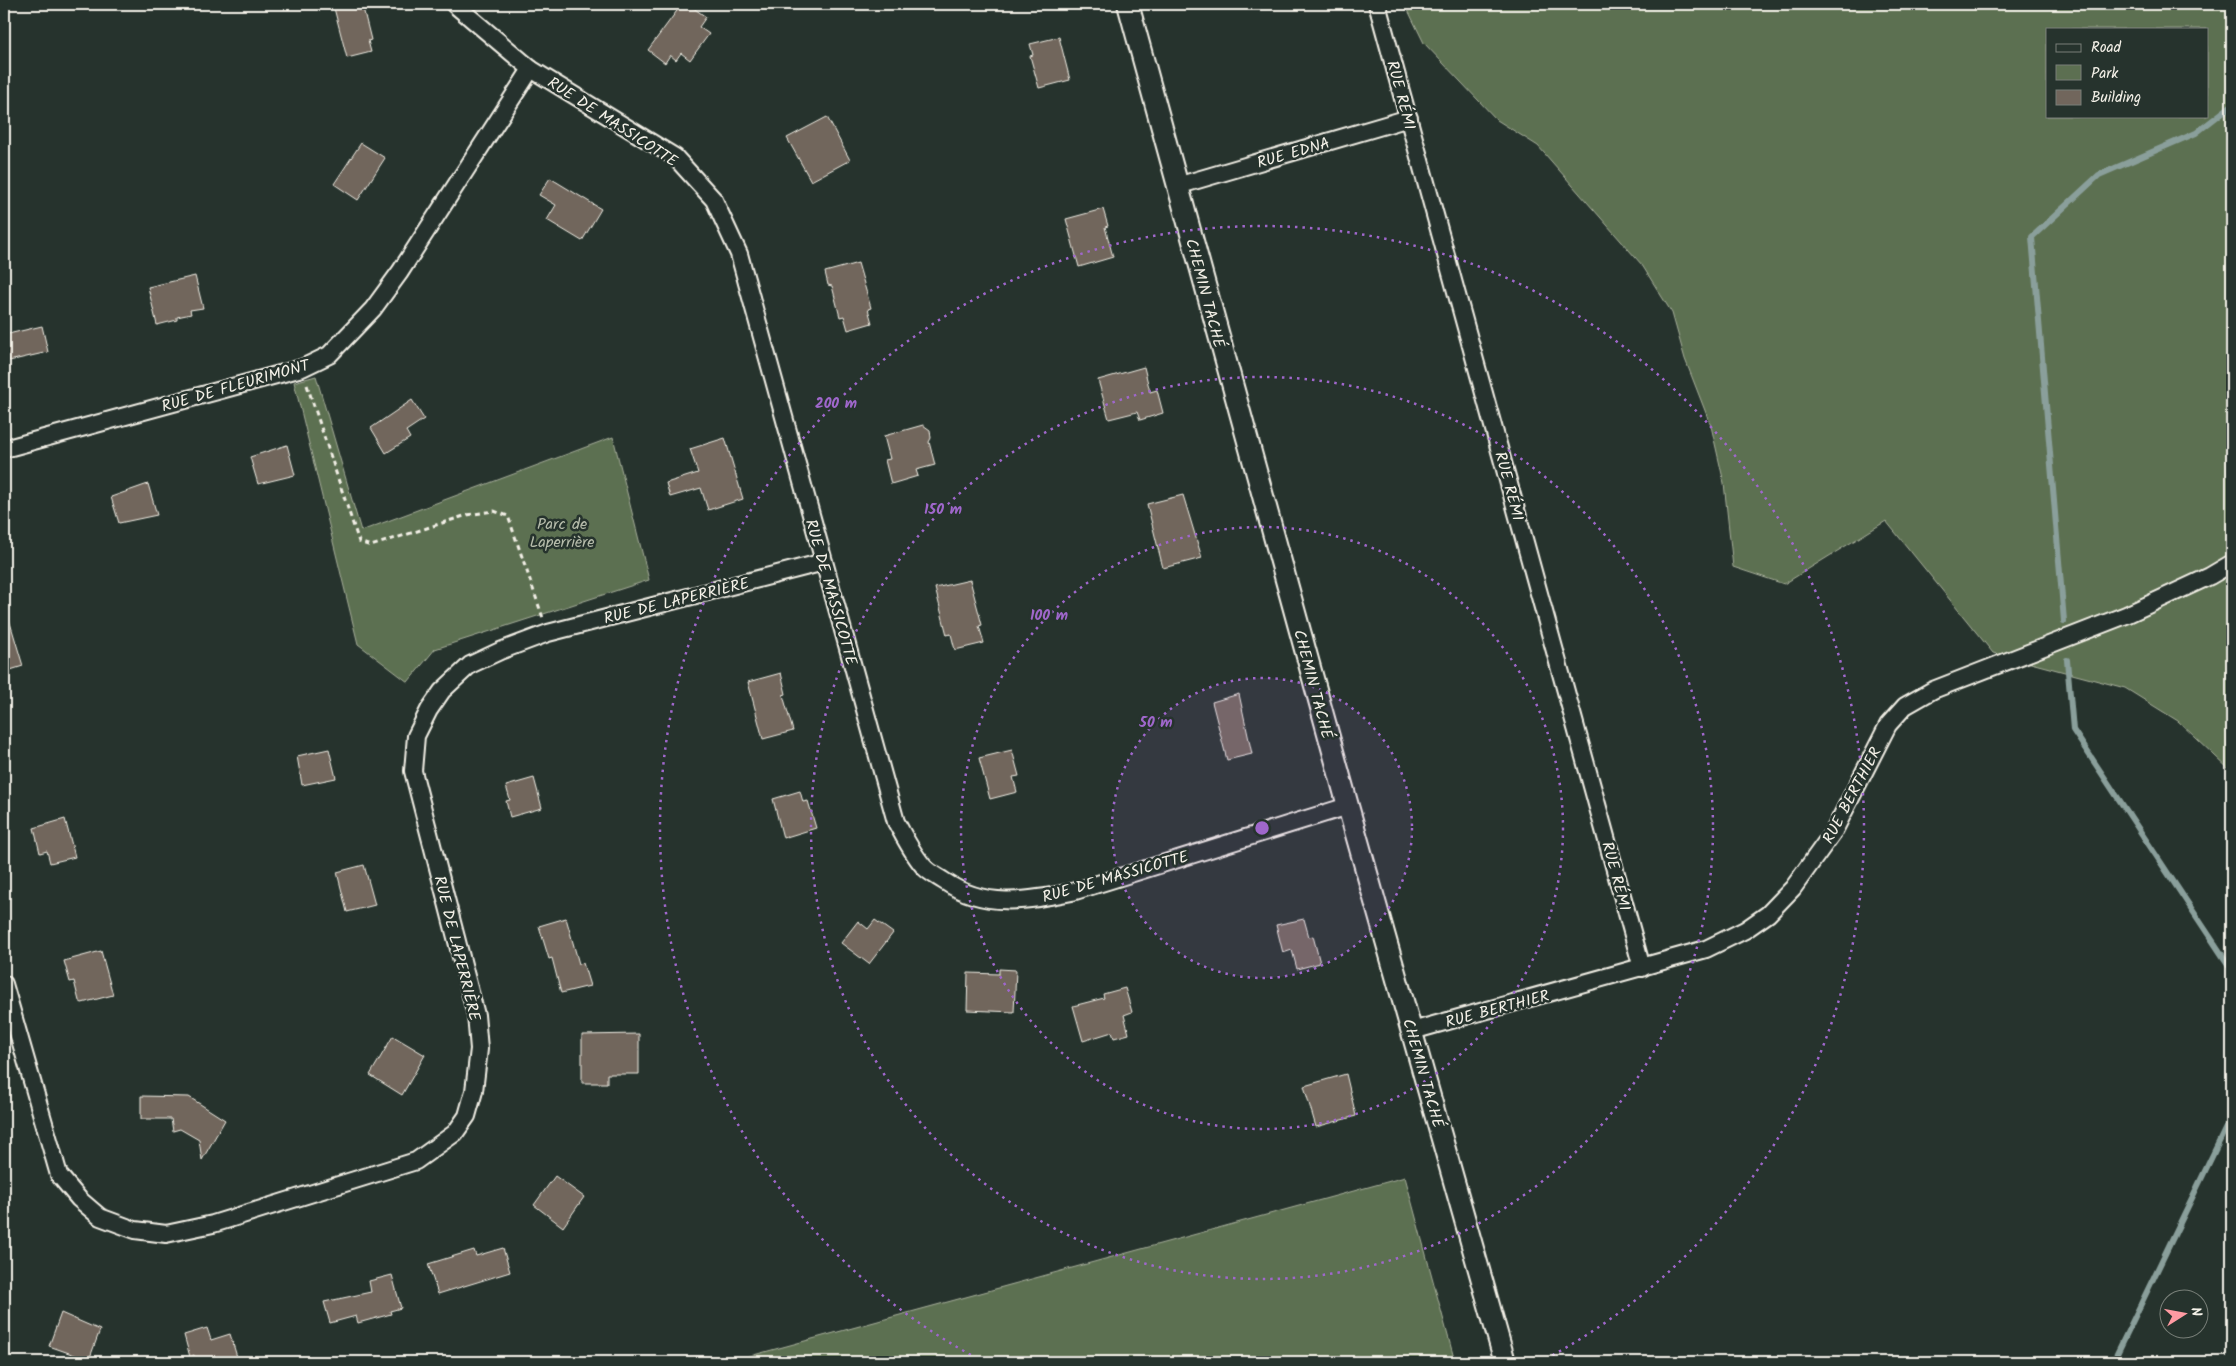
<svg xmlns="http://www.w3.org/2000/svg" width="2236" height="1366" font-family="Kalam,sans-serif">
<rect width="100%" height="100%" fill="#26332d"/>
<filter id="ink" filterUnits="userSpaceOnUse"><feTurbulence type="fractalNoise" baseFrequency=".02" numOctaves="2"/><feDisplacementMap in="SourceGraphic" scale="10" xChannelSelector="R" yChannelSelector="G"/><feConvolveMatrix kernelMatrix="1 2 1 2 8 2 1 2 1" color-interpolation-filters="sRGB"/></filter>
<g filter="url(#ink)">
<g fill="#5c6f51" stroke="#a8b09c" fill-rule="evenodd">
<path d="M1405,4H2232V772L2178,721L2125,688L1993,653L1886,521L1784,584L1733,567L1724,483L1711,426L1685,359L1672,313L1642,265L1538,146L1497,120L1424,43ZM2047,29H2207V116H2047Z"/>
<polygon points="316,376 361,531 613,437 649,580 435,649 408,682 358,644 294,382"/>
<polygon points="1405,1177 1455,1362 728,1362"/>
</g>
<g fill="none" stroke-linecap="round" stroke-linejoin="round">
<g stroke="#8a9f9b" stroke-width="6">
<polyline points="2064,621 2032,237 2099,175 2196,133 2232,105"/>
<polyline points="2067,660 2073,730 2232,970"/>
<polyline points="2113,1362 2232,1115"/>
</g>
</g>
<g fill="#71665c" stroke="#f4f1e8">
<polygon points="351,4 362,4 371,40 368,41 371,52 347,58 334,8"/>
<polygon points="682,4 688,4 706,17 699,27 709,34 690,60 681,53 676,60 670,55 665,63 648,50"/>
<polygon points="1059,37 1070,80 1039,88 1030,56 1033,55 1030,44"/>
<polygon points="827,117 850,160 811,181 787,138"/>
<polygon points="361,143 385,158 358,200 334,184"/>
<polygon points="550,178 601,209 582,241 547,220 556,205 539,195"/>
<polygon points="1103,209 1108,226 1105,227 1113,257 1079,267 1066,219"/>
<polygon points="858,263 871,308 868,309 872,323 848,330 844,316 840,317 832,286 828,285 825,272"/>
<polygon points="195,276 203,308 190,310 191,314 177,317 177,320 157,325 148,287"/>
<polygon points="42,326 48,352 9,361 4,335"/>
<polygon points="1144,367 1150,392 1157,390 1163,413 1140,420 1137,412 1109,419 1098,380"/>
<polygon points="412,400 424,419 406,431 410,438 386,453 371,428"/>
<polygon points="923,425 930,430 931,438 929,442 935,465 916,470 918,476 891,484 885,460 890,459 884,436"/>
<polygon points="725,438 743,499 708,510 701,488 670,497 666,483 698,473 690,449"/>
<polygon points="287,445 295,475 258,484 250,457"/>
<polygon points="148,484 157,515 119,523 111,497"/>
<polygon points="1183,495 1202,558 1163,568 1147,504"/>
<polygon points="970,580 982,625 979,626 984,643 955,650 951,634 947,635 935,588"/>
<polygon points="8,616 23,666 4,672 4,617"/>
<polygon points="781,673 786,694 783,695 793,731 763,739 748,682"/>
<polygon points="1239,694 1252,754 1227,760 1212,702"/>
<polygon points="329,749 336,778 302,785 297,756"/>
<polygon points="1012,750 1019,776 1013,777 1017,792 990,799 979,758"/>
<polygon points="534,778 542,808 510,817 506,801 510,800 506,786"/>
<polygon points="800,791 803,802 808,801 816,828 783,838 773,799"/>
<polygon points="65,819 75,857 50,863 47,851 40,853 34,828"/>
<polygon points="364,865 375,905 347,912 337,872"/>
<polygon points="566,918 579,964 583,963 590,986 561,993 552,958 549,959 539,926"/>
<polygon points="1304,919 1309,937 1313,936 1320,963 1297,969 1292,950 1283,953 1276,925"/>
<polygon points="875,920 893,933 869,964 841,943 858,921 868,929"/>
<polygon points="101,951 113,995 82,1003 79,1001 74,981 70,982 64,961"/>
<polygon points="999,969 1016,970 1014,1012 967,1010 968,973 999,974"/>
<polygon points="1125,988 1132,1012 1124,1015 1129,1034 1114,1038 1112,1032 1083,1041 1073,1006 1104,998 1103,994"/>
<polygon points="639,1034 639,1074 607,1074 607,1083 582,1083 582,1035"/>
<polygon points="393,1036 425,1055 402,1095 370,1075"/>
<polygon points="1346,1074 1356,1116 1316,1127 1304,1086"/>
<polygon points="141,1096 189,1097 225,1120 202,1160 199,1140 180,1129 173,1131 171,1119 141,1119"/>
<polygon points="555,1176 584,1197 563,1227 534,1205"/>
<polygon points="503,1248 510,1272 438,1294 428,1264 474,1250 476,1256"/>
<polygon points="392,1275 401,1308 390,1311 391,1314 358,1323 356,1316 330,1323 324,1302 371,1292 369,1281"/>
<polygon points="61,1313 100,1330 89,1360 49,1346"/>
<polygon points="207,1328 211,1340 230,1334 237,1357 220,1362 196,1362 194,1355 190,1357 184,1335"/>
</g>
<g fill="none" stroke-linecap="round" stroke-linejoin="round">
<defs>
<g id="minor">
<path d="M454,4L531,69L675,157L714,200L739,254L896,822C905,838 913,855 925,868C930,873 938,877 944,881C985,909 1026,901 1072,892L1348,806"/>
<polyline points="1377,4 1642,968"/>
<polyline points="1177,186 1409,118"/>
<polyline points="4,449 302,368 329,355 373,309 400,272 531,69"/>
<polyline points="4,984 59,1175 79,1199 100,1217 135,1230 166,1234 213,1224 416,1161 455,1133 467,1116 474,1091 479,1049 476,1015 413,771 416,736 429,710 442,691 470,665 500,651 548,633 824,562"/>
<polyline points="1412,1031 1706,949 1745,930 1768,914 1793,888 1834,831 1888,725 1905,706 1933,690 2126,615 2210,576 2232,563"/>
</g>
<polyline id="tertiary" points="1128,4 1348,806 1505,1362"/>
</defs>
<use href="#minor" stroke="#f4f1e8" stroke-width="20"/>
<use href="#tertiary" stroke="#f4f1e8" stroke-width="24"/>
<polyline stroke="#f4f1e8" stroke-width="3" stroke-dasharray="5 4" stroke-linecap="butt" points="307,385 359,542 371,546 467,515 494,511 508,516 543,618"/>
<use href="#minor" stroke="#26332d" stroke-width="16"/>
<use href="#tertiary" stroke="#26332d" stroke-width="20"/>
</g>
</g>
<circle cx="1262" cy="828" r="150" fill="#9f67cb" fill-opacity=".12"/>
<g fill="none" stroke="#9f67cb" stroke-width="2.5" stroke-dasharray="2.5 5">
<circle cx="1262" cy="828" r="150"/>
<circle cx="1262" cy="828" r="301"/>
<circle cx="1262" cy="828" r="451"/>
<path d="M984 1362A602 602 0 1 1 1540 1362"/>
</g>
<g text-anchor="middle" stroke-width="5" stroke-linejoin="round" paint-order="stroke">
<g font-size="16" fill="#f4f1e8" stroke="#26332d">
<text transform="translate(1402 95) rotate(75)" y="6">RUE RÉMI</text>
<text transform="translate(613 121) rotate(33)" y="6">RUE DE MASSICOTTE</text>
<text transform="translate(1293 152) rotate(-16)" y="6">RUE EDNA</text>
<text transform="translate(1206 293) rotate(75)" y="6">CHEMIN TACHÉ</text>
<text transform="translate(235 385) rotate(-16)" y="6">RUE DE FLEURIMONT</text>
<text transform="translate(1510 486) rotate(75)" y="6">RUE RÉMI</text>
<text transform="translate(832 592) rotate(74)" y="6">RUE DE MASSICOTTE</text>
<text transform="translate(676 600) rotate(-14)" y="6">RUE DE LAPERRIÈRE</text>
<text transform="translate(1314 684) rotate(75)" y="6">CHEMIN TACHÉ</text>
<text transform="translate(1851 795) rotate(-62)" y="6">RUE BERTHIER</text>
<text transform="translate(1115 876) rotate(-16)" y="6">RUE DE MASSICOTTE</text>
<text transform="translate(1617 876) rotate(75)" y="6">RUE RÉMI</text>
<text transform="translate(458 948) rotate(76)" y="6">RUE DE LAPERRIÈRE</text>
<text transform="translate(1497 1008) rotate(-15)" y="6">RUE BERTHIER</text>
<text transform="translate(1424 1073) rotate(74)" y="6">CHEMIN TACHÉ</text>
</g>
<g font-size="16" fill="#b7bdac" stroke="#26332d">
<text x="562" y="529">Parc de<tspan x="562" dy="18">Laperrière</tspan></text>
</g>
</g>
<circle cx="1262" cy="828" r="8" fill="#9f67cb" stroke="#26332d" stroke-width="2.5"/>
<g font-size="15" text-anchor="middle" font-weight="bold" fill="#9f67cb" stroke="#26332d" stroke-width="5" stroke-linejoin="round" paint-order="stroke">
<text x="836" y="408">200 m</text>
<text x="943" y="514">150 m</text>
<text x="1049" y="620">100 m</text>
<text x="1156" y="727">50 m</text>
</g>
<rect width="2236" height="1366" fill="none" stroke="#26332d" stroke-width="20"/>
<rect x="10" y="10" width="2216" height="1346" fill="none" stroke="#f4f1e8" stroke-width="2" filter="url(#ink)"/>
<rect x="2046" y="28" width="162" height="90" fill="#26332d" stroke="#787f78"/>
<rect x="2056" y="44" width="25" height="8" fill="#26332d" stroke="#787f78"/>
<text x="2091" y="52" font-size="15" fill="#f4f1e8">Road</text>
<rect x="2056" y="65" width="25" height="15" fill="#5c6f51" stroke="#787f78"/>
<text x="2091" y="78" font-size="15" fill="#f4f1e8">Park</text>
<rect x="2056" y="90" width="25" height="15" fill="#71665c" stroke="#787f78"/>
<text x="2091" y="102" font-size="15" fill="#f4f1e8">Building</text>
<g transform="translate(2184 1314) rotate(79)"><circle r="24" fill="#26332d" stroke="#787f78"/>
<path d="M0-4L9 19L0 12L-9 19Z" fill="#ff9aa2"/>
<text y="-8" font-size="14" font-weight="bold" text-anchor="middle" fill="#f4f1e8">N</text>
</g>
</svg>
